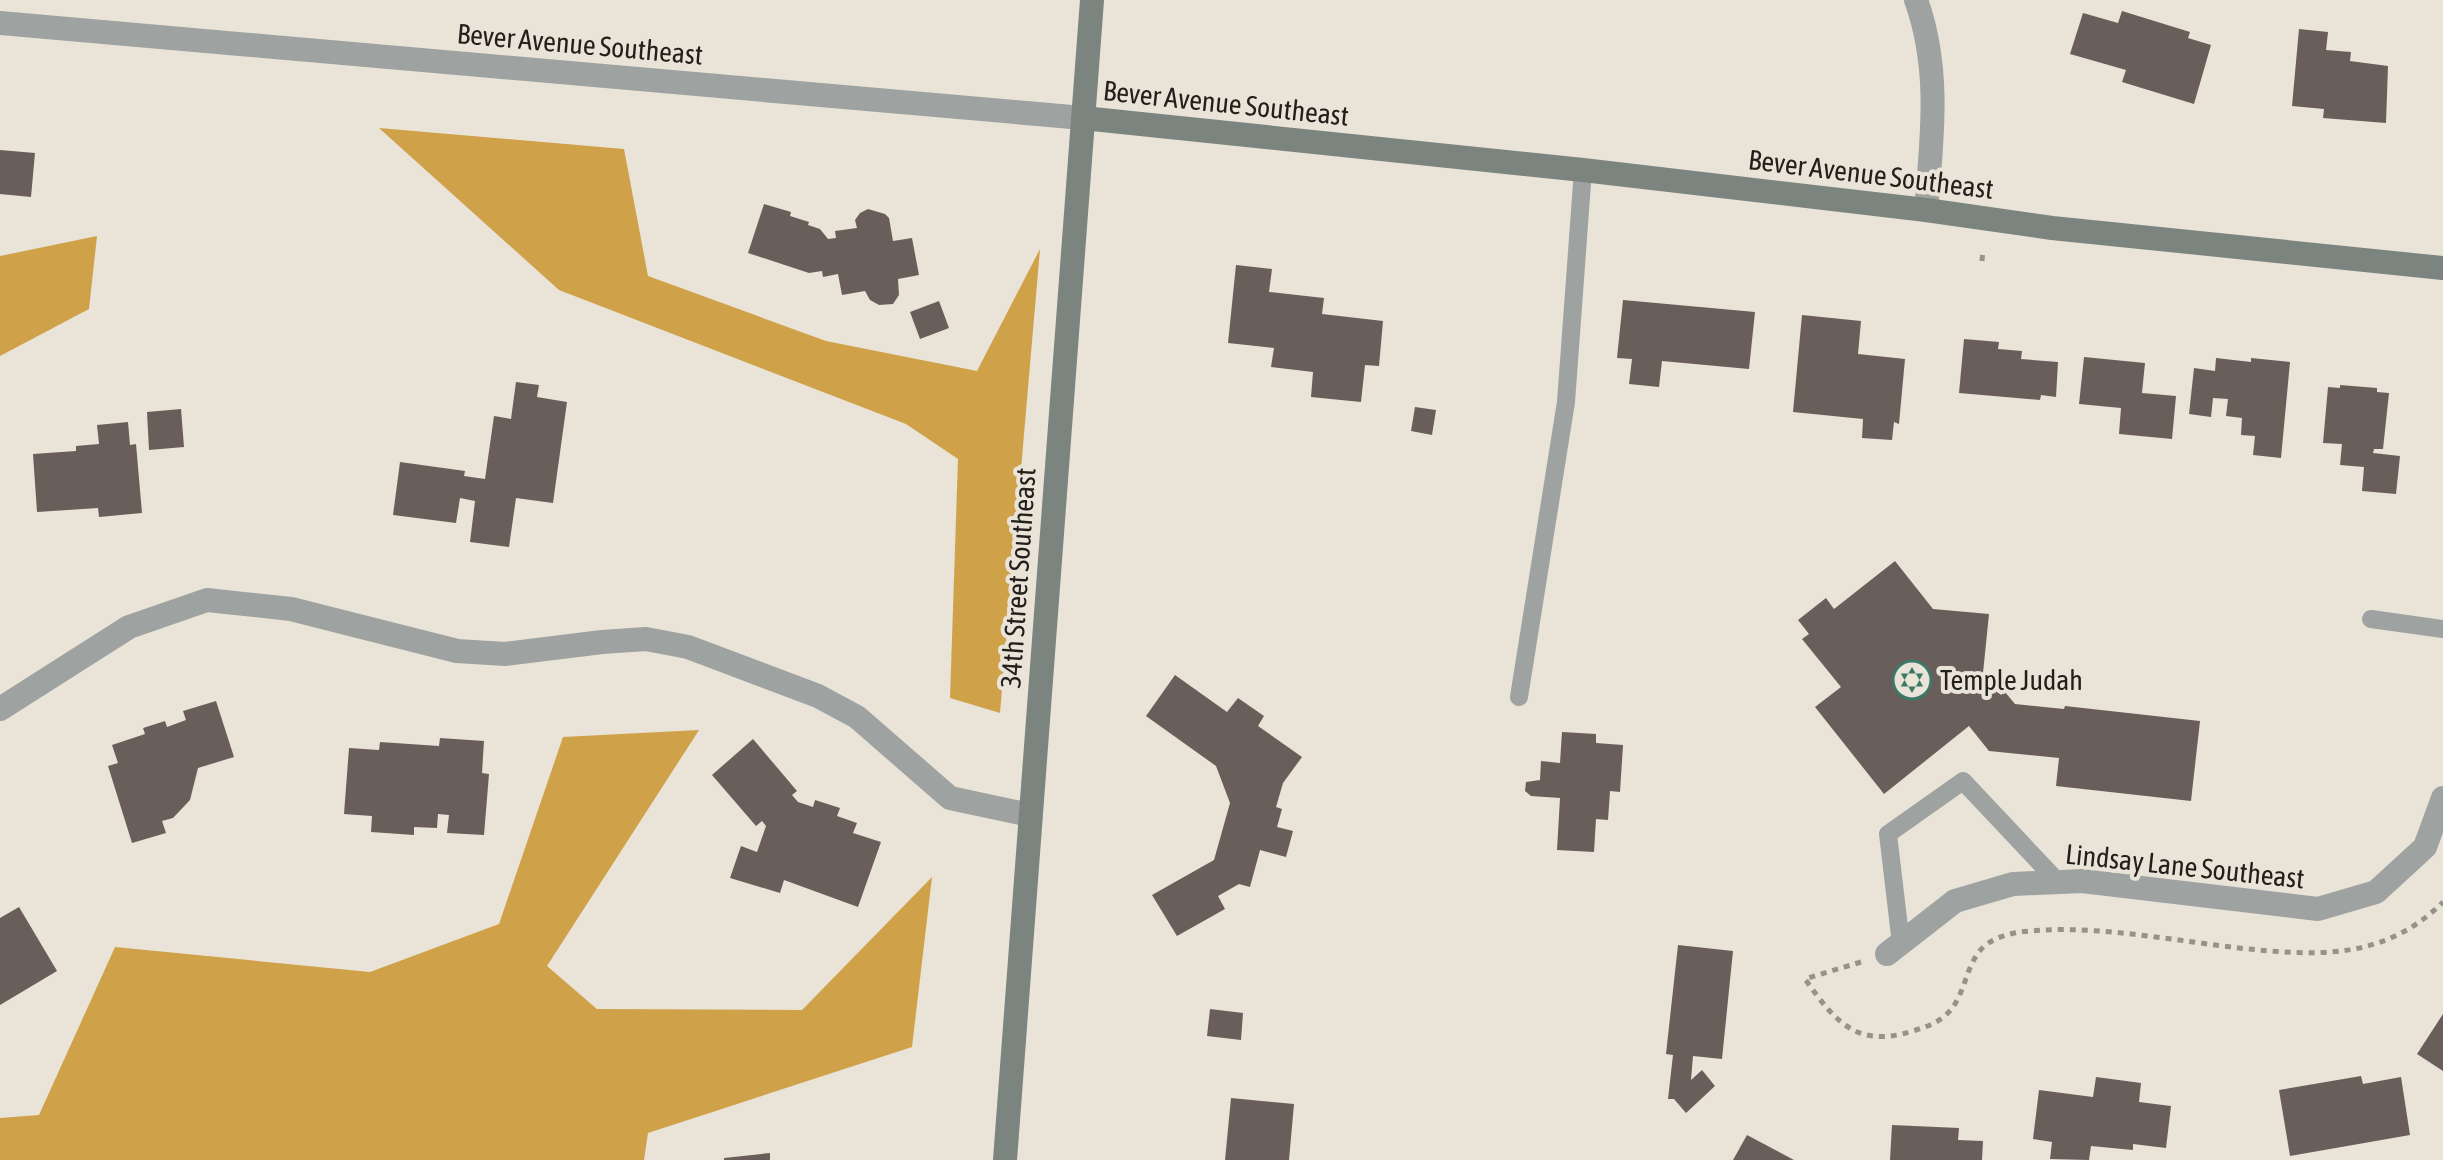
<svg xmlns="http://www.w3.org/2000/svg" width="2443" height="1160" font-family="'Asap Condensed',sans-serif">
<rect width="100%" height="100%" fill="#eae3d8"/>
<g fill="#cfa24a">
<polygon points="379,128 624,149 648,276 826,341 977,371 1040,249 1000,713 950,698 958,459 906,424 559,290"/>
<polygon points="97,236 89,309 0,356 0,256"/>
<polygon points="699,730 547,966 597,1009 802,1010 932,877 912,1047 648,1133 644,1160 0,1160 0,1118 39,1115 115,947 370,972 499,924 563,737"/>
</g>
<g fill="#6a5e5a">
<polygon points="2122,11 2190,32 2188,38 2211,45 2194,104 2122,82 2126,70 2070,54 2083,13 2118,23"/>
<polygon points="2299,29 2328,32 2326,50 2351,52 2350,61 2388,66 2386,123 2323,118 2324,109 2292,106"/>
<polygon points="0,150 35,153 31,197 0,194"/>
<polygon points="764,204 791,212 790,216 809,222 808,225 820,229 828,239 836,238 835,231 857,228 855,220 860,213 868,209 885,214 889,218 893,241 912,238 919,275 898,279 899,295 893,304 879,305 870,300 865,291 842,295 838,274 823,277 822,271 809,273 748,253"/>
<polygon points="1236,265 1272,269 1269,292 1324,298 1322,314 1383,321 1379,366 1365,365 1361,402 1311,397 1313,372 1271,367 1274,348 1228,343"/>
<polygon points="1623,300 1755,312 1749,369 1662,361 1659,387 1629,384 1632,359 1617,358"/>
<polygon points="939,301 949,328 920,339 910,312"/>
<polygon points="1802,315 1861,321 1858,354 1905,359 1899,424 1894,422 1892,440 1862,438 1863,419 1793,412"/>
<polygon points="1964,339 1999,342 1998,349 2022,351 2021,359 2058,362 2056,397 2041,395 2040,400 1959,393"/>
<polygon points="2084,357 2145,363 2142,393 2176,396 2172,439 2119,434 2121,408 2079,404"/>
<polygon points="2216,358 2251,362 2251,358 2290,362 2281,458 2253,455 2255,436 2241,435 2242,418 2226,416 2228,399 2213,398 2211,417 2189,414 2194,368 2215,371"/>
<polygon points="516,382 539,385 537,397 567,402 553,503 516,498 509,547 470,542 475,501 460,498 456,523 393,515 400,462 465,471 464,476 485,479 494,416 511,419"/>
<polygon points="2340,385 2377,388 2377,392 2389,393 2383,449 2374,449 2373,453 2400,456 2396,494 2362,491 2364,467 2340,465 2342,444 2323,443 2328,387 2340,388"/>
<polygon points="1415,407 1436,410 1432,435 1411,431"/>
<polygon points="181,409 184,447 149,450 147,412"/>
<polygon points="128,422 130,445 136,444 142,513 99,517 98,508 37,512 33,454 76,451 76,446 99,444 97,425"/>
<polygon points="1895,561 1933,609 1989,614 1983,673 2001,695 2005,692 2015,704 2064,709 2065,706 2200,721 2191,801 2056,786 2059,758 1989,751 1969,726 1884,794 1815,707 1841,687 1802,639 1809,634 1798,620 1826,598 1834,609"/>
<polygon points="1175,675 1227,712 1238,698 1264,716 1258,726 1302,757 1283,783 1276,807 1282,809 1277,827 1293,831 1286,857 1260,850 1250,887 1239,884 1218,896 1225,909 1177,936 1152,895 1214,860 1230,803 1216,766 1146,716"/>
<polygon points="216,701 234,757 198,768 190,800 173,818 162,821 166,833 132,843 108,766 118,763 112,745 145,734 143,728 165,721 167,727 186,720 183,711"/>
<polygon points="1562,732 1596,734 1596,743 1623,745 1620,792 1610,791 1608,820 1596,819 1594,852 1557,850 1560,798 1531,796 1525,791 1526,782 1540,780 1541,761 1560,763"/>
<polygon points="440,738 484,741 482,773 489,774 484,835 447,833 449,815 438,814 437,828 414,827 414,835 371,832 372,816 344,814 349,748 379,750 380,742 439,746"/>
<polygon points="753,739 797,791 792,795 798,802 813,807 815,800 840,808 837,816 857,823 853,833 881,842 858,907 784,880 780,893 730,878 741,846 757,852 766,826 762,821 756,826 712,775"/>
<polygon points="19,907 57,971 0,1005 0,918"/>
<polygon points="1678,945 1733,951 1722,1059 1693,1056 1691,1080 1702,1070 1715,1086 1686,1113 1674,1099 1668,1099 1673,1055 1666,1054"/>
<polygon points="1210,1009 1243,1013 1241,1040 1207,1036"/>
<polygon points="2443,1014 2443,1071 2417,1054"/>
<polygon points="2361,1076 2363,1084 2401,1077 2410,1135 2290,1156 2279,1090"/>
<polygon points="2096,1077 2141,1083 2139,1102 2171,1106 2166,1148 2133,1144 2133,1150 2091,1146 2089,1160 2050,1159 2052,1142 2033,1139 2039,1090 2093,1097"/>
<polygon points="1231,1098 1294,1104 1289,1160 1225,1160"/>
<polygon points="1892,1125 1959,1128 1958,1140 1983,1141 1982,1160 1890,1160"/>
<polygon points="1747,1135 1794,1160 1733,1160"/>
<polygon points="770,1153 770,1160 724,1160 724,1158"/>
</g>
<g fill="none" stroke-linecap="round" stroke-linejoin="round">
<g stroke="#969189" stroke-width="5" stroke-dasharray="6 6" stroke-linecap="butt">
<polyline points="1982,261 1983,249"/>
<path d="M1861,962L1805,979C1835,1021 1856,1049 1913,1031C1929,1026 1943,1021 1953,1007C1967,987 1967,959 1987,944C2004,932 2026,931 2046,930C2105,927 2179,941 2239,948C2315,956 2384,961 2443,902"/>
</g>
<g stroke="#9ea3a1" stroke-width="18">
<polyline points="2371,619 2443,629"/>
<polyline points="1519,697 1566,402 1583,170"/>
<polyline points="1901,944 1888,834 1963,781 2058,882"/>
</g>
<g stroke="#9ea3a1" stroke-width="24">
<path d="M1916,0C1941,69 1932,139 1926,210"/>
<polyline points="0,23 1083,118"/>
<polyline points="0,709 129,627 207,600 291,609 457,651 505,654 602,642 646,639 688,647 818,696 857,717 950,798 1030,815"/>
<polyline points="1887,954 1955,901 2013,884 2082,881 2318,909 2376,892 2425,847 2443,798"/>
</g>
<g stroke="#7c8480" stroke-width="24">
<polyline points="1083,118 1583,170 1926,210 2052,228 2443,268"/>
<polyline points="1005,1160 1092,0"/>
</g>
</g>
<defs>
<symbol id="synagogue-ring" viewBox="-11 -11 22 22"><circle r="9.5" fill="#eae3d8" stroke="#3c7a67" stroke-width="1.5"/><path d="M0-6.5L5.6 3.2H-5.6ZM0 6.5L5.6-3.2H-5.6Z" fill="#3c7a67"/></symbol>
</defs>
<g fill-rule="evenodd">
<use href="#synagogue-ring" x="1890" y="658" width="44" height="44"/>
</g>
<g text-anchor="middle" stroke-width="8" stroke-linejoin="round" paint-order="stroke">
<g font-size="28" fill="#23201c" stroke="#eae3d8">
<text transform="translate(580 44) rotate(5)" y="10">Bever Avenue Southeast</text>
<text transform="translate(1226 103) rotate(6)" y="10">Bever Avenue Southeast</text>
<text transform="translate(1871 174) rotate(7)" y="10">Bever Avenue Southeast</text>
<text transform="translate(1018 578) rotate(-86)" y="10">34th Street Southeast</text>
<text transform="translate(2185 866) rotate(6)" y="10">Lindsay Lane Southeast</text>
</g>
<g font-size="28" fill="#23201c" stroke="#eae3d8" text-anchor="start">
<text x="1940" y="690">Temple Judah</text>
</g>
</g>
</svg>
